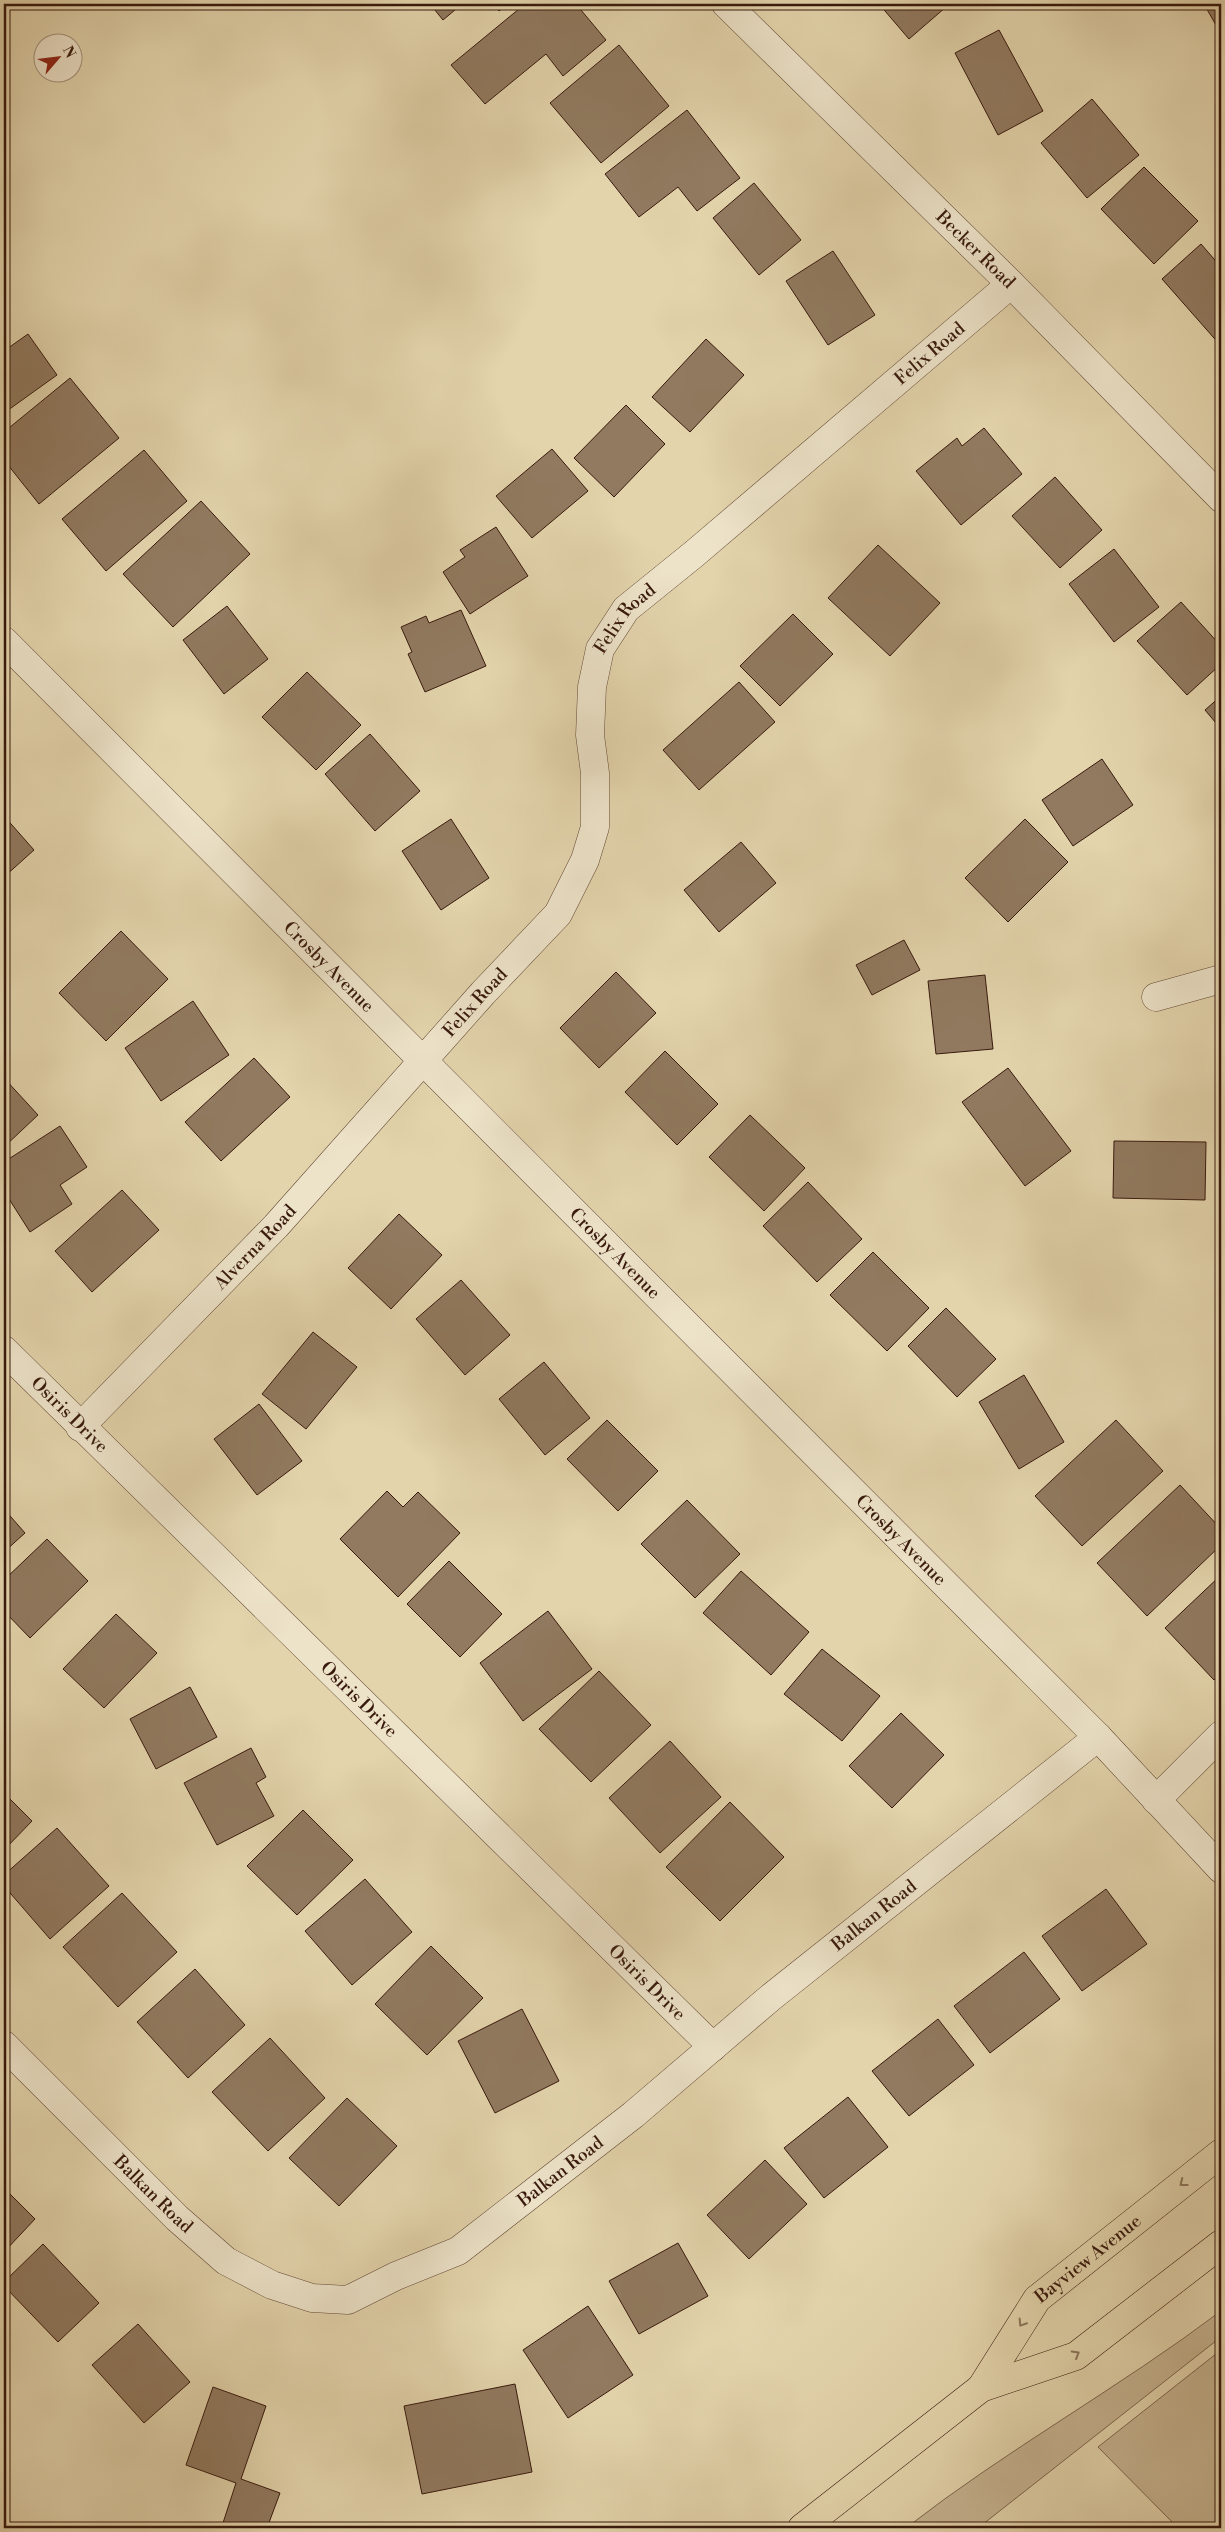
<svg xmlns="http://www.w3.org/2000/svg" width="1225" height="2532" font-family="'Libre Bodoni',serif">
<rect width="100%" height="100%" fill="#e3d4ac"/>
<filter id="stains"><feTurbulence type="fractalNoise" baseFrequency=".004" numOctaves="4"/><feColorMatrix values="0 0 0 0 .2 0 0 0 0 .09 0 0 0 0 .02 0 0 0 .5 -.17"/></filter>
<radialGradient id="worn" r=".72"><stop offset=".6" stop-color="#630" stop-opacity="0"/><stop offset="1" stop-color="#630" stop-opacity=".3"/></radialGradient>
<g fill="#c6b491" stroke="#7f664f">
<path d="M1221,2311V2337L978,2528H906C1006,2450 1119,2388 1221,2311Z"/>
<polygon points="1221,2350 1221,2528 1178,2528 1098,2447"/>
</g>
<g fill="#917a60" stroke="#38190d">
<polygon points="430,4 462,4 443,20"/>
<polygon points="493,4 508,4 499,11"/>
<polygon points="525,4 576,4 606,40 563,76 546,54 485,104 451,65"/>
<polygon points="879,4 943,4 946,7 909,39"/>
<polygon points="1204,4 1221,4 1221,25 1217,27"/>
<polygon points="999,30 1043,111 998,135 955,53"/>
<polygon points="619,45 669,106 601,163 550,103"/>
<polygon points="1092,99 1139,155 1087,198 1041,143"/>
<polygon points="687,110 740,178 697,211 678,187 639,217 605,174"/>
<polygon points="1144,167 1198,221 1154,264 1101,209"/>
<polygon points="754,183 801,240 759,275 713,218"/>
<polygon points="1201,244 1221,267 1221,346 1162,279"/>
<polygon points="833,251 875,315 828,345 786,281"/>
<polygon points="28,334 57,375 4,413 4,351"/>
<polygon points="706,339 744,375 690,432 652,397"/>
<polygon points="70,378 119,438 39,504 4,460 4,432"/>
<polygon points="626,405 665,444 614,497 574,458"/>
<polygon points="984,428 1022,474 961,525 916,471 957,438 962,446"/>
<polygon points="552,449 588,491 532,538 496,496"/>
<polygon points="144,450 187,501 106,571 62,519"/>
<polygon points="1055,477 1102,530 1060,568 1012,516"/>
<polygon points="201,501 250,554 173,627 123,574"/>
<polygon points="496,527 528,576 470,614 443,572 465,557 460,550"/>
<polygon points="878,545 940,603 890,656 828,598"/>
<polygon points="1114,549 1159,607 1114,642 1069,584"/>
<polygon points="1181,602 1221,646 1221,664 1187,695 1137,641"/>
<polygon points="227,606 268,659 224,694 183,640"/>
<polygon points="461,610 486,666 425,692 408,654 412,652 401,627 426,616 429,623"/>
<polygon points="793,614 833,654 780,706 740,666"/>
<polygon points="307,672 361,725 316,770 262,717"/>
<polygon points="739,682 775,722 699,790 663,750"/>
<polygon points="1221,696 1221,729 1205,710"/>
<polygon points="370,734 420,791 375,831 325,774"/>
<polygon points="1102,759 1133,805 1073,846 1042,800"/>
<polygon points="4,816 34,850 4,877"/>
<polygon points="451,819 489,878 441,910 402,851"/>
<polygon points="1025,819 1068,862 1008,922 965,878"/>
<polygon points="741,842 776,883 719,932 684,890"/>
<polygon points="121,931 168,979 106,1041 59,993"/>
<polygon points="904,940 920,970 872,995 856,965"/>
<polygon points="616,972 656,1013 599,1068 560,1028"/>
<polygon points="985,975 993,1049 936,1054 928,981"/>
<polygon points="193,1001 229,1055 161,1101 125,1048"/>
<polygon points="665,1051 718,1104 677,1145 625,1092"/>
<polygon points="254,1058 290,1097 221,1161 185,1122"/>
<polygon points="1008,1068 1071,1151 1025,1186 962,1102"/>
<polygon points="4,1078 38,1115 4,1147"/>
<polygon points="750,1115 805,1168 764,1211 709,1157"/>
<polygon points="60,1126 87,1167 60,1185 72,1204 30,1232 4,1191 4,1162"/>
<polygon points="1114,1141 1206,1142 1205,1200 1113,1198"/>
<polygon points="808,1182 862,1239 817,1282 763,1226"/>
<polygon points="122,1190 159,1230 92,1292 55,1251"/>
<polygon points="399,1214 442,1255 391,1309 348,1268"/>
<polygon points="873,1252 929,1308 887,1351 830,1295"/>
<polygon points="461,1280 510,1335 465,1375 416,1319"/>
<polygon points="946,1308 996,1359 957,1397 908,1346"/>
<polygon points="313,1332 357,1367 306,1429 262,1394"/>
<polygon points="544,1362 590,1418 545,1455 499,1399"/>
<polygon points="1024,1375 1064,1442 1019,1469 979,1402"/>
<polygon points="259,1404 302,1461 257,1495 214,1439"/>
<polygon points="607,1420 658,1471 618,1511 567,1459"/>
<polygon points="1116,1420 1163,1471 1082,1546 1035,1496"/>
<polygon points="1180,1485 1221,1529 1221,1545 1147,1616 1097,1563"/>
<polygon points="387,1491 403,1507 418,1492 460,1533 398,1597 340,1539"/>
<polygon points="687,1500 740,1554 695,1598 641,1544"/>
<polygon points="4,1509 25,1533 4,1552"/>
<polygon points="47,1539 88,1581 30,1638 4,1611 4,1580"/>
<polygon points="449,1561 502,1614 460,1657 407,1604"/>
<polygon points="741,1571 809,1632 771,1675 703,1613"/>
<polygon points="1221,1575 1221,1674 1214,1680 1165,1628"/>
<polygon points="548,1611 592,1669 523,1721 480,1663"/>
<polygon points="116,1614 157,1653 104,1708 63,1669"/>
<polygon points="822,1649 880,1696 842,1741 784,1694"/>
<polygon points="599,1671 651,1725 591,1782 539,1729"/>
<polygon points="190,1687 217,1737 156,1769 130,1719"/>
<polygon points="901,1713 944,1755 892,1808 849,1766"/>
<polygon points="670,1741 721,1797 660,1853 609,1798"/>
<polygon points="251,1748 266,1777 256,1783 274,1816 217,1845 184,1783"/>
<polygon points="4,1793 32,1821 4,1850"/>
<polygon points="730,1802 784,1857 720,1921 666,1867"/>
<polygon points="303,1810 353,1860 297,1915 247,1866"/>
<polygon points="57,1828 109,1886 50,1939 4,1886 4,1875"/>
<polygon points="365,1879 412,1932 352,1985 305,1931"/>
<polygon points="1106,1889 1147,1944 1082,1991 1042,1936"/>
<polygon points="122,1893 177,1952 118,2007 63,1947"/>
<polygon points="431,1946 483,1998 427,2055 375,2004"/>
<polygon points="1024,1952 1060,1999 990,2053 954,2006"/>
<polygon points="195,1969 245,2025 188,2078 137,2022"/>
<polygon points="522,2009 559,2081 495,2113 458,2041"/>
<polygon points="938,2019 974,2065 909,2116 872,2071"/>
<polygon points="270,2038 325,2098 268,2151 212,2092"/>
<polygon points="848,2097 888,2147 824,2198 784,2148"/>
<polygon points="347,2098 397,2146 339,2206 289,2158"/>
<polygon points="765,2160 807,2204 749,2259 707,2215"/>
<polygon points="4,2188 35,2219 4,2252"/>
<polygon points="678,2243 708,2296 639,2334 609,2281"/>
<polygon points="43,2244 99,2303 58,2342 4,2286 4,2282"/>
<polygon points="588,2306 633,2375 568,2418 523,2350"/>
<polygon points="138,2324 190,2382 144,2423 92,2365"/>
<polygon points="515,2384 532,2472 422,2494 404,2406"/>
<polygon points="213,2387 266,2406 241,2479 280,2493 267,2528 229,2528 222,2526 236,2483 186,2465"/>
</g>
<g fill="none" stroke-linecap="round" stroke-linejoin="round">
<defs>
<g id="minor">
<path id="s1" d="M726,4L1011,284L1221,498"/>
<path id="s2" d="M4,641L1098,1737L1221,1869"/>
<polyline points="1156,997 1221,979"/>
<path id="s3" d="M4,1350L713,2047"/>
<path id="s4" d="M80,1427L276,1226L483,993L558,914L585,860L595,827V773L590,735L592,687L600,649L626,609L694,554L1011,284"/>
<polyline points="1156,1800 1221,1735"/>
<path id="s5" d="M4,2045L177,2218L226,2261L272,2285L312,2298L348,2300L396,2276L458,2251L633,2115L770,1998L1098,1737"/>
</g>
<g id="major">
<path id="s6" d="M981,2388L1037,2299L1221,2153"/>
<polyline points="802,2528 981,2388 1076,2356 1221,2244"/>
</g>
</defs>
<use href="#minor" stroke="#634835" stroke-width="29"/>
<use href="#major" stroke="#38190d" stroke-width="29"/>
<use href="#minor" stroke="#ede3c9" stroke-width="28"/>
<use href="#major" stroke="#e3d4ac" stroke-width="28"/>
</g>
<defs><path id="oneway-chevron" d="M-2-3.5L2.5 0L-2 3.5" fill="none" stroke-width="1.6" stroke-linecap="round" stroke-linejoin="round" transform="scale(1.25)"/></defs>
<g stroke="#8e765c">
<use href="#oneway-chevron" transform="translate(1183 2183) rotate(142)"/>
<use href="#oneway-chevron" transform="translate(1022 2323) rotate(122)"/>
<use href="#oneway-chevron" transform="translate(1076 2354) rotate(-30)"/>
</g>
<g text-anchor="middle" stroke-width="5" stroke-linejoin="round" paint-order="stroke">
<g font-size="18" fill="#38190d" stroke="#ede3c9">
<text dy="6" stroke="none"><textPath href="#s1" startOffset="350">Becker Road</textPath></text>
<text dy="6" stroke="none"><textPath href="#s4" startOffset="1420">Felix Road</textPath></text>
<text dy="6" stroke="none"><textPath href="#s4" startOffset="1015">Felix Road</textPath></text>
<text dy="6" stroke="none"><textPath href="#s2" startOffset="460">Crosby Avenue</textPath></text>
<text dy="6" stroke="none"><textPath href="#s4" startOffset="580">Felix Road</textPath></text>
<text dy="6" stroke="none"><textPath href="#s4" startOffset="251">Alverna Road</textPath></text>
<text dy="6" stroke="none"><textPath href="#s2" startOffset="865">Crosby Avenue</textPath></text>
<text dy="6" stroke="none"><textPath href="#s3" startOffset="92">Osiris Drive</textPath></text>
<text dy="6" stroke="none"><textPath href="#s2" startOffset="1270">Crosby Avenue</textPath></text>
<text dy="6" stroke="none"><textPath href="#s3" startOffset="498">Osiris Drive</textPath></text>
<text dy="6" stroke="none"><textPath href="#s5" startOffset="1095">Balkan Road</textPath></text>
<text dy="6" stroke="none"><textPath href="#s3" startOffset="902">Osiris Drive</textPath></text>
<text dy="6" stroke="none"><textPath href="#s5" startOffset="690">Balkan Road</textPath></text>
<text dy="6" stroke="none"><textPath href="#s5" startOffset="211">Balkan Road</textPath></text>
<text dy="6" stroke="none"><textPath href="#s6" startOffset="170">Bayview Avenue</textPath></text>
</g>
</g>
<rect width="1225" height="2532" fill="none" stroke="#e3d4ac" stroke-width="20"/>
<rect x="5" y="5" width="1215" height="2522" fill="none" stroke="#38190d" stroke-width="2.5"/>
<rect x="10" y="10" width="1205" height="2512" fill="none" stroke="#38190d"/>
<g transform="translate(58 58) rotate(62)"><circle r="24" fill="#ede3c9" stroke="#a5927e"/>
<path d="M0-4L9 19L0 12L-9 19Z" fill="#8f2418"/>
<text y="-8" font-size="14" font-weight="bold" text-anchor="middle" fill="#38190d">N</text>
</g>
<rect width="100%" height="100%" filter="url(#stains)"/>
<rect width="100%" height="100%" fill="url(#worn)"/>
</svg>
